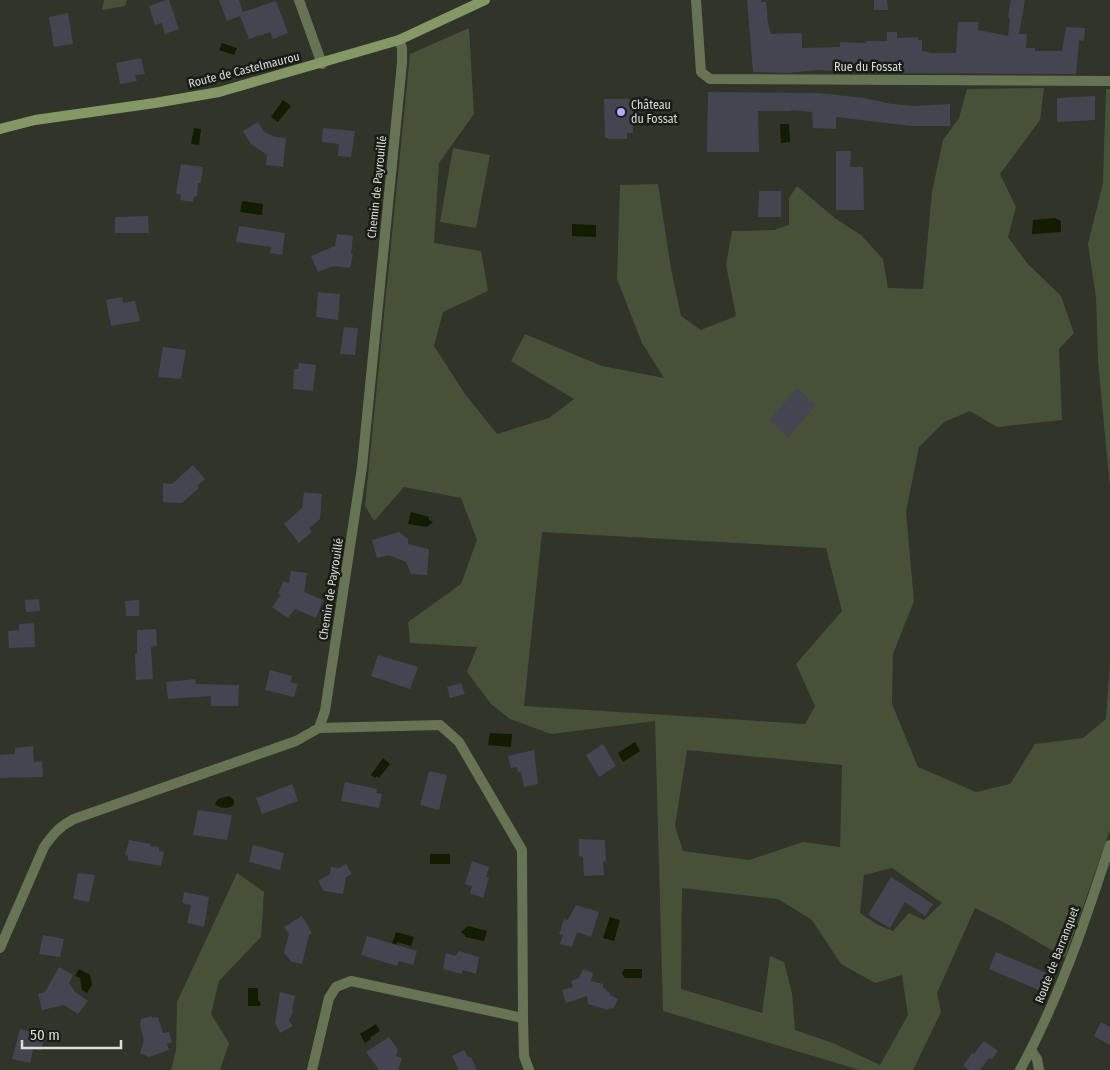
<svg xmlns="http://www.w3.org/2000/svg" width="1110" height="1070" font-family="'Fira Sans Condensed',sans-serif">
<rect width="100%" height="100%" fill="#303429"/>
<g fill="#475138" fill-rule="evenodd">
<polygon points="104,0 127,0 125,6 102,10"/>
<path d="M469,28L474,114L439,163L434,243L481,251L488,291L443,312L434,346L465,394L497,434L549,418L574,399L511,361L525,334L602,366L664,378L642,343L617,279L620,185L658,184L671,269L681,316L701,330L736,316L726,265L732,231L774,230L789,225V198L797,186L836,219L861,235L883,259L888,288L923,289L932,192L943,140L959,118L967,89L1044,88L1040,120L1000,174L1016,207L1008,237L1027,263L1061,296L1074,333L1059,349L1062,420L997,427L970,411L944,422L919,447L906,512L914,601L893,654L892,704L918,767L976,792L1010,784L1035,744L1083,738L1106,719L1110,662V830L1065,958L1007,924L975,908L937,993L941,1012L913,1070H860L663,1011L655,721L551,734L510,719L491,704L467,672L477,647L410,643L408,622L461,584L477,540L461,498L404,487L374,521L365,506L410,54ZM542,532L826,548L842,611L796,664L815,706L805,724L524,706ZM687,750L842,765L840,847L803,842L749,860L683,851L675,826ZM892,868L942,903L924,920L909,913L893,931L878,925L860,913L864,875ZM682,888L778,899L812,920L841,964L875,983L902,975L908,1015L880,1065L833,1043L795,1030L792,993L784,962L770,956L762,1013L681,989Z"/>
<polygon points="1106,89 1110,89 1110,488 1098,361 1096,297 1088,244 1103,183"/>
<polygon points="453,148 490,155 476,228 440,222"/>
<polygon points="237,873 264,892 261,937 219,981 211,1014 229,1043 220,1070 171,1070 176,1050 177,1002"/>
</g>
<g fill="#121c01">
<polygon points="222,43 237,48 234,55 219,50"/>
<polygon points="283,100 291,106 278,122 271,117"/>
<polygon points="780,124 789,124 790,142 781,143"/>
<polygon points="194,128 201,129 199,145 191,144"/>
<polygon points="242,201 263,204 262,215 240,212"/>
<polygon points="1055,218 1061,221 1061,232 1032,234 1033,220"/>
<polygon points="572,224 596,225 596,237 572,236"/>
<polygon points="411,512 429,517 429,520 433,522 427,527 408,524"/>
<polygon points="490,733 512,734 511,747 488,745"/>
<polygon points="635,742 640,751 623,762 618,753"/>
<polygon points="383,758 390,764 379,778 377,776 375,778 371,775"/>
<path d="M229,796L234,800V805C228,809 220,809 215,804L218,799Z"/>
<rect x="430" y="854" width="20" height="10"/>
<polygon points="610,917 620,920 614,941 603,938"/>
<polygon points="468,926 487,931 484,941 465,937 465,935 461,932"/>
<polygon points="396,932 414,937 411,946 397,942 396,945 392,944"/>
<polygon points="79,969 90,975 92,985 87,993 82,990 80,978 75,976"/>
<polygon points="624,969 642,969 642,978 625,978 622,974"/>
<polygon points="248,988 258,988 258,1000 261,1003 260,1006 248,1006"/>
<polygon points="376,1024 380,1031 370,1037 371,1039 365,1043 360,1034"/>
</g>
<g fill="#454551">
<polygon points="166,0 169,0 179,29 165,34 162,23 155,25 149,6"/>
<polygon points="219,0 239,0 243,12 276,1 288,33 273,39 270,32 249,39 240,16 227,21"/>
<polygon points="747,0 761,0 761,2 766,2 768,23 771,34 802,33 802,48 840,47 840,42 865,43 867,41 887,41 887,32 897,32 897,38 918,37 918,40 922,40 922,51 929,52 929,53 956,53 958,22 979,22 978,30 1008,36 1010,20 1008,16 1011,0 1025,0 1019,34 1027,34 1026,48 1035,48 1035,51 1062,51 1066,27 1085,28 1084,41 1079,40 1076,74 878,73 818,70 787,73 753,72"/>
<polygon points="874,0 887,0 888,10 874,10"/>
<polygon points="68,13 73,44 54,47 49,17"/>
<polygon points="141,58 145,74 135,75 137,81 120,84 116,63"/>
<polygon points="708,92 818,93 864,98 892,104 916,106 950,104 950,126 911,126 836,117 836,129 813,128 812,112 791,110 791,111 758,111 759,152 707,152"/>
<polygon points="1095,96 1095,120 1057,122 1057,98"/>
<polygon points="604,99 633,99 633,133 627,133 627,139 608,139 608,138 605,138"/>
<polygon points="258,122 264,132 276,137 286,138 283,167 266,165 267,155 250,143 243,131"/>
<polygon points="323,128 355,131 351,157 338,156 339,144 322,142"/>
<polygon points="836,151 851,151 850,167 863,167 864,210 836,210"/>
<polygon points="181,164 203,167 201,183 198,183 197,196 194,197 193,202 180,200 181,195 176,193"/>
<polygon points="759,191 781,191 781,217 758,217"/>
<polygon points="148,216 149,233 115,233 115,217"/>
<polygon points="239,226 285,233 282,255 270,253 271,247 236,242"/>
<polygon points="337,234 353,236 351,254 353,254 350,268 333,266 318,272 311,256 335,246"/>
<polygon points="318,292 340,294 338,320 316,317"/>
<polygon points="122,297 123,303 135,301 140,321 111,326 106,300"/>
<polygon points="344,327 358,328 355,355 340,354"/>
<polygon points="163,347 186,350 181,379 158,377"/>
<polygon points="299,363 316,365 313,391 293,389 294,369 298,369"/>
<polygon points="797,388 816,405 788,437 769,420"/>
<polygon points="193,465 205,479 197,486 199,488 182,503 163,502 163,483 172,484"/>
<polygon points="304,492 322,494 320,519 309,528 312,532 299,543 284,524 302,508"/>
<polygon points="399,532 408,539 408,544 429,549 427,575 411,574 406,562 389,555 377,558 372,540"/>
<polygon points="291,571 307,573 304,592 323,600 316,618 295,609 288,618 272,607 281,595 278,594 283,581 289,583"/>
<polygon points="39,599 40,611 26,612 25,600"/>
<polygon points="139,600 139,616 126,616 125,601"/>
<polygon points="34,623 35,647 9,648 8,631 19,630 19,624"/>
<polygon points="156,629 157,646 151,647 153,679 136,680 135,654 137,653 137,630"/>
<polygon points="378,655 418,667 410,689 371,676"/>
<polygon points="270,670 292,676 290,682 298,684 294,697 265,690"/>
<polygon points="195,679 196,684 239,685 238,706 211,706 211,696 168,699 166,682"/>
<polygon points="461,683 465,694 450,698 447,687"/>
<polygon points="603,744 616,766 599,777 586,755"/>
<polygon points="33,746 34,762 42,761 43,777 0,778 0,755 15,754 15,748"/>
<polygon points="534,750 538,784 524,787 521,772 518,772 517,767 511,768 508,756"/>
<polygon points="429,771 447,775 439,810 420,805"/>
<polygon points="345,782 377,789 376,793 382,794 379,808 341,801"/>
<polygon points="292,784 298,801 262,814 256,798"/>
<polygon points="198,810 232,815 227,840 193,835"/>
<polygon points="579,839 605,840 606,861 603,862 604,875 584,876 583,857 579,856"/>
<polygon points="129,840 151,844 150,846 159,847 159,851 164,852 161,866 128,860 128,856 125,855"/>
<polygon points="253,845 284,853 280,870 249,862"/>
<polygon points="472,861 489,867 486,877 489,877 483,898 470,893 472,886 465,884"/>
<polygon points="346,864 352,874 346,877 343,894 324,891 318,881 330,874 331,867 339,868"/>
<polygon points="78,873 95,875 89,902 73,899"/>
<polygon points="891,877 933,904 925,916 905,902 890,928 868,915"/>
<polygon points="184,892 209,897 204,927 187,923 191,905 182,903"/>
<polygon points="576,905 599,912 591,937 577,932 572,947 560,944 563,935 559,934 564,919 568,920"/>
<polygon points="302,916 312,933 309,935 302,964 292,962 284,953 289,934 284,927"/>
<polygon points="43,935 64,939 60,957 39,954"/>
<polygon points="367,936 417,951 413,965 399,961 397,966 361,955"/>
<polygon points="459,951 479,957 476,974 463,970 462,974 443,969 446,953 455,956"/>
<polygon points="996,952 1049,974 1041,991 989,969"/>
<polygon points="59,967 73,975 69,983 75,992 88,1001 78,1014 64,1005 42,1010 38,994 45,992"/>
<polygon points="583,969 593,973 591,981 603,984 603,988 606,989 606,991 610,993 610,995 618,999 613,1009 609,1008 608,1010 588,1004 587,996 566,1003 562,990 573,987 571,981 579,978"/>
<polygon points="280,992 295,996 292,1010 294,1010 289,1020 293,1026 280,1033 275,1023"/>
<polygon points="152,1016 152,1018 158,1017 163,1033 169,1032 172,1042 167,1044 169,1050 149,1057 140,1053 144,1040 140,1026 141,1019"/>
<polygon points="1101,1022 1110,1027 1110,1045 1094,1036"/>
<polygon points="20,1029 45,1035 41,1051 33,1049 30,1063 12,1059"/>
<polygon points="389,1037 398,1050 396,1056 402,1058 398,1070 379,1070 366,1052"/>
<polygon points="984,1041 998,1051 992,1059 989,1058 980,1070 969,1070 963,1066 972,1053 974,1054"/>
<polygon points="464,1050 468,1057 471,1057 477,1070 459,1070 452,1056"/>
</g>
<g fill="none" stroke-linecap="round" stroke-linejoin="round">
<g stroke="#677454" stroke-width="10">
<polyline points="299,0 322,64"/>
<polyline points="696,0 701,72 710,79 1110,81"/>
<polyline points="319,728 440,725 459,742 522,850 523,1018 524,1056 529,1070"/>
<path d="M0,948L44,847C53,834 60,826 74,819L296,741L319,728L325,711L362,467L402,63V48L399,40"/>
<polyline points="1031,1050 1037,1059 1039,1070"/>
<polyline points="312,1070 329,998 336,987 351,981 523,1018"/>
<path d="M1020,1070C1059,999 1085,922 1110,845"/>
</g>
<polyline stroke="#849865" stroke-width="10" points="0,129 35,120 155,103 219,92 399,40 485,0"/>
</g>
<circle fill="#aeaefb" stroke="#191b16" stroke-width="2" cx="621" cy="112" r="5"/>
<g text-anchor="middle" stroke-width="5" stroke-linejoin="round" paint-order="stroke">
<g font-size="12" fill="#dbdfd7" stroke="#191b16">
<text x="868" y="71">Rue du Fossat</text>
<text transform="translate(244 70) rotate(-14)" y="4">Route de Castelmaurou</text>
<text transform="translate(377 187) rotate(-84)" y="4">Chemin de Payrouillé</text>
<text transform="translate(331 589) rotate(-81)" y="4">Chemin de Payrouillé</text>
<text transform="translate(1057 955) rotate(-69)" y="4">Route de Barranquet</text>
</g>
<g font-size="12" fill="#dbdfd7" stroke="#191b16" text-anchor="start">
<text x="631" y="109">Château<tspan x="631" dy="14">du Fossat</tspan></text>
</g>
</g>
<path d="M22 1040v8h99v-8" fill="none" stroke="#dbdfd7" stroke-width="2.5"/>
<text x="30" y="1040" font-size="15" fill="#dbdfd7" stroke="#191b16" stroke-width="4" paint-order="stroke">50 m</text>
</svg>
